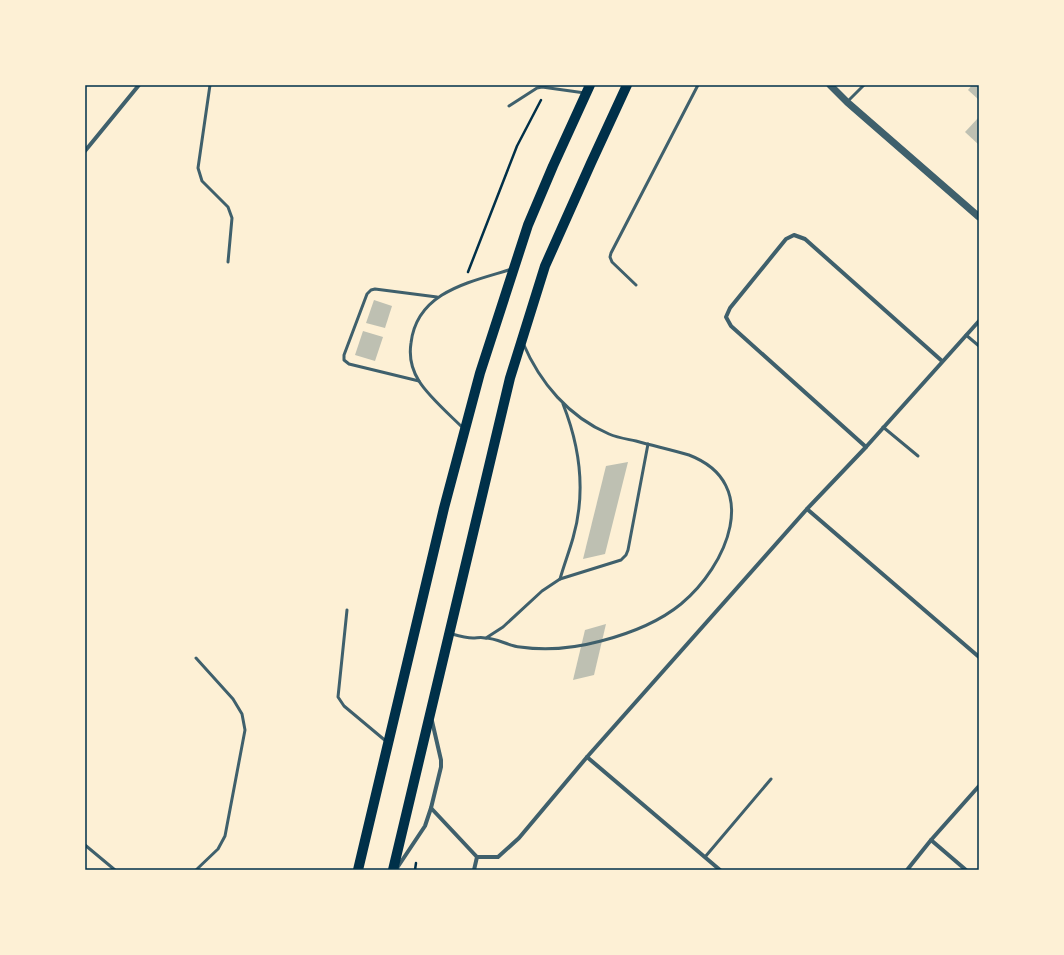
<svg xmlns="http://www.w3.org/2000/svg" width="1064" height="955" font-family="Commissioner,sans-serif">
<rect width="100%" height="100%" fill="#fdf0d5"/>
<g fill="#bec0b2">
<polygon points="972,85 979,85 979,100 968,90"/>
<polygon points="979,117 979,145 965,132"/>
<polygon points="374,300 392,306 385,328 366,323"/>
<polygon points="363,331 383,337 375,361 355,355"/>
<polygon points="628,462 605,554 583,559 606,466"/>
<polygon points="606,624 594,675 573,680 585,630"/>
</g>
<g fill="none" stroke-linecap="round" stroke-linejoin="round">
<g stroke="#003049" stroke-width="2.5">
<polyline points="468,272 517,146 541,100"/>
<polyline points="415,870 416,863"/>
</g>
<g stroke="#3f606c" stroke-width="3">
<polyline points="210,85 198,168 202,181 228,207 232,218 228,262"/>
<polyline points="847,102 864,85"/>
<polyline points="509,106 537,88 542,87 585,93"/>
<polyline points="636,285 612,262 610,257 611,253 698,85"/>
<polyline points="966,335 979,346"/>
<polyline points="419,381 349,364 344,360 344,355 367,294 371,290 375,289 437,297"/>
<polyline points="883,427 918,456"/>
<path d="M463,428C450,415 428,396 419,381C412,370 409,356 411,343C417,291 471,282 512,269"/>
<path d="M560,579C564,565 569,552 573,538C586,493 580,447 563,404"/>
<polyline points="347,610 338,697 344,706 387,742"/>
<path d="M452,634C459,636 466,638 473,638C477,638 481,637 485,638C497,638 508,646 520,647C547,651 575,648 601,641C628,634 659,622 681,604C726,567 764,484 689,455C672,450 654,446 636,441C627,439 618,438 609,434C569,417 540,383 523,343"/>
<polyline points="486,638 503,627 542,591 560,579 621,560 626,555 628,550 648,444"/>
<polyline points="85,845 115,870"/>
<polyline points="705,857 771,779"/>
<polyline points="196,870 218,849 225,836 245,730 242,714 233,699 196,658"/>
</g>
<g stroke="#3f606c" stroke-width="4">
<polyline points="85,151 139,85"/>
<polyline points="866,447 731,326 726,317 730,308 786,239 794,235 805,239 942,361"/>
<polyline points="807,509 979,657"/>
<polyline points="587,757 720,870"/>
<polyline points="431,808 477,857 498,857 519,838 587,757 807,509 866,447 979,321"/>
<polyline points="931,840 966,870"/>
<polyline points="397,868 425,826 431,808 441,767 441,760 432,721"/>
<polyline points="474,870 477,857"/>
<polyline points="907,870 931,840 979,786"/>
</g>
<polyline stroke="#3f606c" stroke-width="7" points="830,85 847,102 979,217"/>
<g stroke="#003049" stroke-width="10">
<polyline points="358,870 444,508 480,373 528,225 553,166 590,85"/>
<polyline points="393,870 510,378 545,266 591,163 627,85"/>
</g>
</g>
<rect width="1064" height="955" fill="none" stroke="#fdf0d5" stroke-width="172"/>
<rect x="86" y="86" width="892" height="783" fill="none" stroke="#003049" stroke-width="1.5"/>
</svg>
